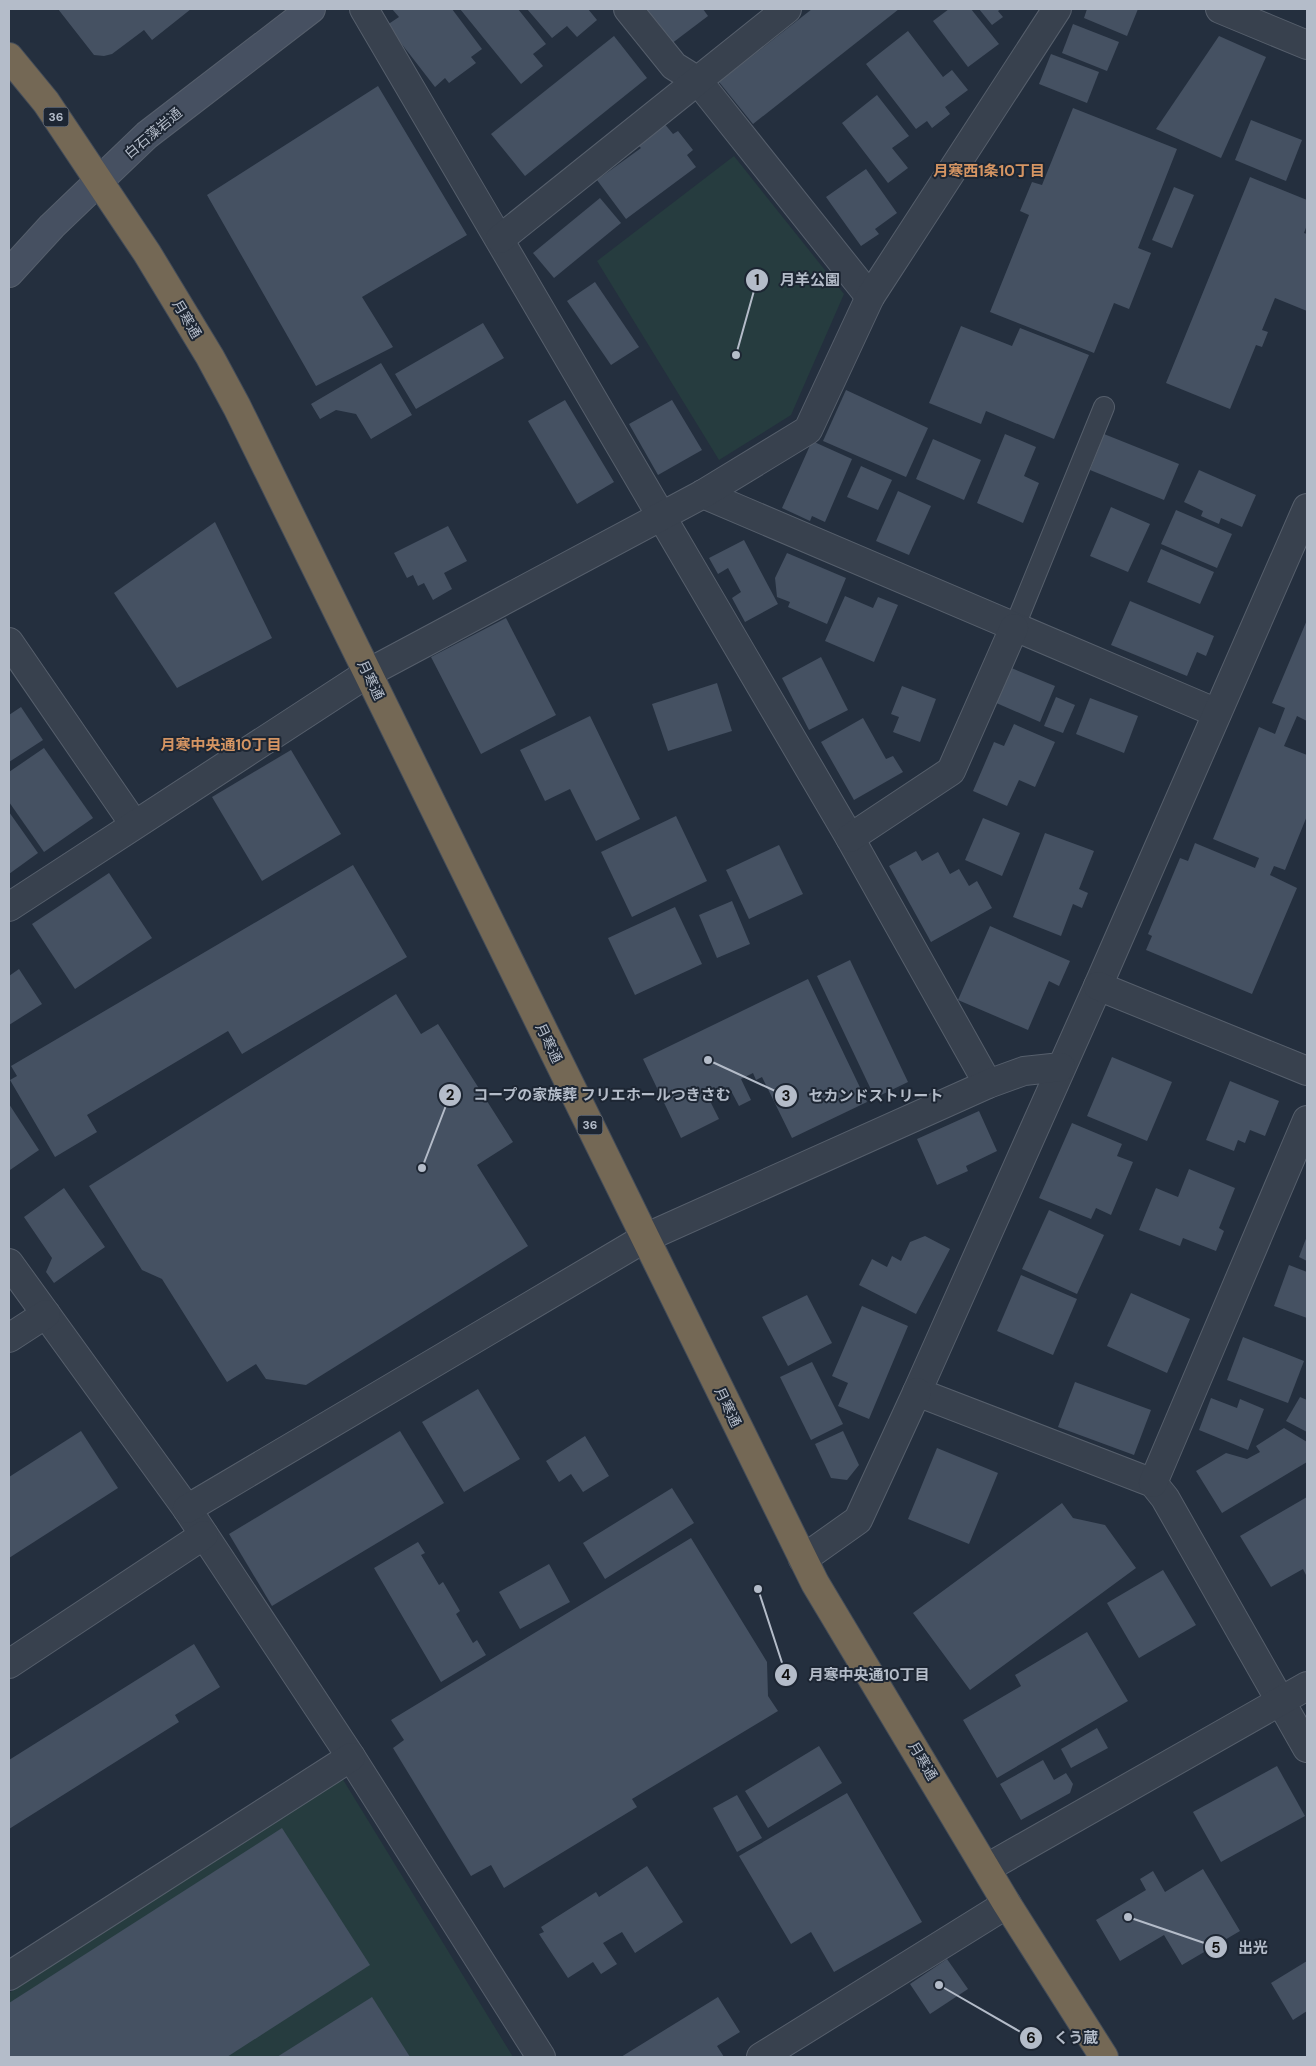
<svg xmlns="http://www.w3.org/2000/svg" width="1316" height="2066" font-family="'DM Sans','Noto Sans JP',sans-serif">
<rect width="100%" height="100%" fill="#242f3e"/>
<g fill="#263c3f">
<polygon points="734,156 844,294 791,415 719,460 597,261"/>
<polygon points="342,1778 513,2057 9,2057 9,1993"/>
</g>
<g fill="#455162">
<polygon points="58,9 191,9 152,40 144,30 112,54 104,56 94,55"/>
<polygon points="392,9 452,9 482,49 471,57 476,63 449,83 445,78 435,87 387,25 399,17"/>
<polygon points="460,9 518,9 546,44 533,54 543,66 521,84"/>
<polygon points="527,9 588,9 597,20 577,37 567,26 552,38"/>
<polygon points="644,9 703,9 708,16 671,44"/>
<polygon points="812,9 899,9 753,124 719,82"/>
<polygon points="949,9 971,9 999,44 968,67 933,21"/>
<polygon points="979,9 1001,9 998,11 1003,17 992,25"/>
<polygon points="1087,9 1138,9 1127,36 1084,18"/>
<polygon points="1073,24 1119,42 1107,71 1062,53"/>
<polygon points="908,31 943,77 952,70 968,90 945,107 950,114 932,128 927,121 916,129 866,64"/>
<polygon points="614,36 647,78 525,176 491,134"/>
<polygon points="1219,36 1266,57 1221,158 1156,129"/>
<polygon points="1051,54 1099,72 1087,103 1039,84"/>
<polygon points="378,86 467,235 362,297 393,347 316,386 207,195"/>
<polygon points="877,95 909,136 892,148 908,168 888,183 842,123"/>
<polygon points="1073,108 1177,149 1138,248 1151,253 1129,309 1114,303 1094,353 990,312 1029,215 1020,211 1032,182 1042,185"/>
<polygon points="1251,120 1302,140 1286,181 1235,160"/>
<polygon points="663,122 673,134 678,131 693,150 687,155 696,167 626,219 597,180 641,148 636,143"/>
<polygon points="866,169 897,213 875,229 879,234 861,246 826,197"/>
<polygon points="1250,177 1307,200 1307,225 1304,233 1307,234 1307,311 1275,298 1262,330 1268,332 1262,347 1256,345 1230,409 1166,383"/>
<polygon points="1174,187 1194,195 1172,248 1152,240"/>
<polygon points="600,198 621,223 554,278 533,253"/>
<polygon points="595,282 639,347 611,365 567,301"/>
<polygon points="483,323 504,358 416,409 395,374"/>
<polygon points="961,326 1012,346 1020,328 1089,355 1054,439 986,411 981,424 929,403"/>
<polygon points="381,363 412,415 371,439 356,414 336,410 320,419 311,404"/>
<polygon points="846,390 928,428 906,477 823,441"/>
<polygon points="565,400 614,482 577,504 528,421"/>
<polygon points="672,400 702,450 658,475 629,424"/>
<polygon points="1005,434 1036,447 1024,476 1039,483 1023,523 977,503"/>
<polygon points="1104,434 1179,464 1164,500 1090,470"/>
<polygon points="933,439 981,460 964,500 916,479"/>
<polygon points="812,441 852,459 825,522 812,516 810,521 782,508"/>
<polygon points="861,466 892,480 878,510 847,497"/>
<polygon points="1199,470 1256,495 1242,527 1221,518 1219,524 1201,516 1203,511 1184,502"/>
<polygon points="898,491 931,506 909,555 876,541"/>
<polygon points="1111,507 1150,524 1128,572 1090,556"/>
<polygon points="1176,510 1232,534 1217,568 1161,544"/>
<polygon points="215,522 272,638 177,688 114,593"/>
<polygon points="448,526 467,561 444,573 452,589 433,600 424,583 418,586 413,575 407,578 394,553"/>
<polygon points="744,540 778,604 745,622 732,598 741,592 728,568 718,574 709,558"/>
<polygon points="1161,549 1214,572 1200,604 1147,582"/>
<polygon points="787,553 846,578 827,624 788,607 790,602 777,597 775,578"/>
<polygon points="845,596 873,608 878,597 898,605 874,662 825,641"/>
<polygon points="1130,601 1214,636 1206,656 1197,652 1187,676 1111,645"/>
<polygon points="506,618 556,715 481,754 431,657"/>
<polygon points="1307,620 1307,721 1297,716 1284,746 1307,755 1307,816 1285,870 1274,866 1270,875 1297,888 1252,994 1146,950 1152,936 1148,934 1180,858 1188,861 1195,843 1255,868 1259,858 1213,839 1259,727 1275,734 1285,708 1272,703"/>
<polygon points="821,657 848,710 809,730 782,678"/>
<polygon points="1009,667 1055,686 1040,722 994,702"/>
<polygon points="717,683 732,731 668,751 652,704"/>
<polygon points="902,686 936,699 920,742 893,732 899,717 891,714"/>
<polygon points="1056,697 1075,705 1063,733 1044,726"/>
<polygon points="1090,698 1138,716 1124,753 1076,734"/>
<polygon points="21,707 43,740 9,762 9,715"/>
<polygon points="590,716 640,819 596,841 570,789 545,801 520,750"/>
<polygon points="863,718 886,759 893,756 903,772 854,800 821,742"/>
<polygon points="1014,724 1055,742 1035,787 1019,780 1007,806 973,791 994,742 1004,746"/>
<polygon points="44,748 93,818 44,852 9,802 9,772"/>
<polygon points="291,750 341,834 262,881 212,797"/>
<polygon points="9,812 38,853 9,874"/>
<polygon points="676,816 707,881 632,917 601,852"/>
<polygon points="983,818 1020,833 1002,876 965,860"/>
<polygon points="1045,833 1094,851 1079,889 1088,893 1082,908 1073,904 1061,936 1013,917"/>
<polygon points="779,845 803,894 749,919 726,870"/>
<polygon points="916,851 922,861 938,852 950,874 959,869 969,886 977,881 992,908 931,942 889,866"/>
<polygon points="353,865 407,957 242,1054 228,1031 87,1115 97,1132 55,1157 10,1080 17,1076 11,1066"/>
<polygon points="109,873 152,938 75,989 32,924"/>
<polygon points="732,901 750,944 717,958 699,915"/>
<polygon points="675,907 702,964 635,995 608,938"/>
<polygon points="990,926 1070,961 1059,986 1049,981 1028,1030 958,1000"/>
<polygon points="850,960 908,1082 875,1098 817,976"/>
<polygon points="19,969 42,1004 9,1025 9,976"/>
<polygon points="808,979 867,1102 792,1138 762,1077 756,1080 753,1073 741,1079 751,1100 739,1106 729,1087 708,1097 719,1119 681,1138 643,1059"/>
<polygon points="396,994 421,1034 438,1024 513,1142 477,1165 528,1246 306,1385 266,1379 256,1364 227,1382 162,1279 142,1270 89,1186"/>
<polygon points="1112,1057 1172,1082 1147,1141 1087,1116"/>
<polygon points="1230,1081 1279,1101 1265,1136 1250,1130 1245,1143 1238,1140 1234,1151 1206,1140"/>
<polygon points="9,1104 39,1150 10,1170 9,1168"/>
<polygon points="979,1111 997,1151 966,1166 968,1171 937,1185 917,1139"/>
<polygon points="1072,1123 1122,1144 1117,1156 1133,1162 1111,1215 1096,1208 1091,1219 1039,1198"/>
<polygon points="1189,1169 1235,1188 1219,1228 1224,1231 1216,1251 1183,1238 1180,1246 1139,1230 1156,1188 1178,1197"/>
<polygon points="64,1188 105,1247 54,1283 46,1272 52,1258 24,1217"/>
<polygon points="1049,1210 1104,1235 1077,1294 1022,1269"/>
<polygon points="925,1236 950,1249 916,1314 859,1285 872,1259 887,1267 892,1256 901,1261 910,1242"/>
<polygon points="1307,1236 1307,1261 1299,1257"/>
<polygon points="1289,1265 1307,1272 1307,1318 1274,1306"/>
<polygon points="1021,1275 1077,1299 1053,1355 997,1331"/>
<polygon points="1131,1293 1190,1319 1167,1373 1107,1346"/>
<polygon points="807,1295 832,1343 788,1366 762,1317"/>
<polygon points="862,1306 908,1326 869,1419 838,1406 848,1383 832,1376"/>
<polygon points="1243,1337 1304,1361 1288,1403 1227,1380"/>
<polygon points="812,1362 843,1424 811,1440 780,1377"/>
<polygon points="1075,1382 1151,1410 1134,1455 1058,1427"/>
<polygon points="478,1389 520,1459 464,1492 422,1422"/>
<polygon points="1300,1397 1307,1400 1307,1432 1286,1421"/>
<polygon points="1211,1398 1237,1408 1240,1399 1264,1409 1248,1450 1199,1430"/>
<polygon points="1284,1428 1307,1442 1307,1462 1222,1513 1196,1471 1226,1453 1247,1459 1260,1452 1256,1446"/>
<polygon points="81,1431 118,1488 9,1558 9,1477"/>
<polygon points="400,1431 444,1503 272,1606 229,1534"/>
<polygon points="843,1431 859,1465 847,1480 831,1478 815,1444"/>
<polygon points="585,1436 609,1476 583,1492 571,1474 559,1482 546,1461"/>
<polygon points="937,1448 998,1473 969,1544 908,1519"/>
<polygon points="672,1488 694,1523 605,1579 583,1543"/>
<polygon points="1307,1497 1307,1577 1303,1569 1271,1587 1240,1536"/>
<polygon points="1062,1503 1073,1518 1105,1525 1136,1568 970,1690 913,1613"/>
<polygon points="691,1538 767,1662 768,1696 778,1711 632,1799 637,1807 504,1888 491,1865 471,1876 393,1748 404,1740 391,1720"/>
<polygon points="418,1542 425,1553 421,1555 439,1585 443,1582 460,1611 456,1614 473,1643 477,1640 486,1655 441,1682 374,1568"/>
<polygon points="549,1564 570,1602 520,1629 499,1592"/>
<polygon points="1163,1570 1196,1625 1139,1658 1107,1603"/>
<polygon points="1087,1632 1128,1701 997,1778 963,1720 1021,1686 1015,1675"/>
<polygon points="194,1644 220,1687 175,1715 179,1722 9,1829 9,1760"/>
<polygon points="1097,1728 1108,1748 1071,1768 1061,1749"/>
<polygon points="819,1746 842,1783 768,1828 745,1791"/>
<polygon points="1043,1760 1054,1780 1066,1773 1073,1784 1070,1793 1021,1820 1000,1784"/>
<polygon points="1277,1766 1305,1816 1221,1862 1193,1812"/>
<polygon points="847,1793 922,1922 834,1972 811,1932 791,1944 739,1856"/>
<polygon points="737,1795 762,1838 737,1852 713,1808"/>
<polygon points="282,1828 370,1965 227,2057 9,2057 9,2003"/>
<polygon points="647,1866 683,1922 635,1953 622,1932 603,1943 617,1964 601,1974 593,1962 568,1978 539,1934 544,1932 541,1927 596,1892 599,1897"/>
<polygon points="1203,1869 1240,1931 1182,1965 1164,1935 1120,1961 1096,1920 1146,1890 1140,1879 1153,1871 1165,1892"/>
<polygon points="947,1959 968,1989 930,2014 910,1984"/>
<polygon points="1307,1961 1307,2011 1293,2020 1271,1983"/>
<polygon points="372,1997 410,2057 277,2057"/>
<polygon points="718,1997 740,2032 717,2046 724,2057 621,2057"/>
</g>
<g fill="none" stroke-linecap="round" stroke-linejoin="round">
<defs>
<polyline id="lane" points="1014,628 1104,407"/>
<g id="street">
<polyline points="364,9 850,838 988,1084"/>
<polyline points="628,9 674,66 698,81 870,297"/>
<polyline points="1220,9 1307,45"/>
<polyline points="500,239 787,9"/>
<polyline points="703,494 1217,713"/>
<polyline points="1307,508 1098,986 917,1392 1153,1483 1165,1498 1307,1748"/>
<polyline points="9,642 134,824"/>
<polyline points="850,838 951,771 1014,628"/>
<polyline points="9,907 368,673 703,494 808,430 870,297 1057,9"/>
<polyline points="1098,986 1307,1071"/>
<polyline points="9,1263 187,1509 351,1757 541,2057"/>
<polyline points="9,1338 46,1314"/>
<polyline points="1153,1483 1307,1120"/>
<polyline points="187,1509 645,1238 988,1084 1024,1071 1061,1067"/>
<polyline points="803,1559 858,1520 917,1392"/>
<polyline points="9,1664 204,1535"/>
<polyline points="987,1868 1307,1686"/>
<polyline points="9,1976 351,1757"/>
<polyline points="761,2057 1007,1904"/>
</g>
<polyline id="secondary" points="9,273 52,226 147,135 311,9"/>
<polyline id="highway" points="9,57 46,102 147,253 210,357 237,407 815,1583 1007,1904 1104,2057"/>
</defs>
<use href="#lane" stroke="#565f6c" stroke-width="22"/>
<use href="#street" stroke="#565f6c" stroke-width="30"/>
<use href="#secondary" stroke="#565f6c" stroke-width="30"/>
<use href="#highway" stroke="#434c59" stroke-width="30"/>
<use href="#lane" stroke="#38414e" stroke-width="20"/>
<use href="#street" stroke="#38414e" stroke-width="28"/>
<use href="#secondary" stroke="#465061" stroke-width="28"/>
<use href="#highway" stroke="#746855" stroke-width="28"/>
</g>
<g text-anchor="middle" stroke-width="4" stroke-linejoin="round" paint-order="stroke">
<g fill="#1d2633" stroke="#878f9c" stroke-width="1">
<rect x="43.5" y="107.5" width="25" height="19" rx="4"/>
<rect x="577.5" y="1115.5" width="25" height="19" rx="4"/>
</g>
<g font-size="12" font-weight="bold" fill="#b4bcc9">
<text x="56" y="121">36</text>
<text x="590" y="1129">36</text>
</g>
<g font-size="14" fill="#b4bcc9" stroke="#1d2633">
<text transform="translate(153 133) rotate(-40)" y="5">白石藻岩通</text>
<text transform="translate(187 319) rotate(59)" y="5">月寒通</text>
<text transform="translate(371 680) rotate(64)" y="5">月寒通</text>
<text transform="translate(549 1043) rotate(64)" y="5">月寒通</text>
<text transform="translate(728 1407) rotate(64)" y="5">月寒通</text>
<text transform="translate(923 1761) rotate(59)" y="5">月寒通</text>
</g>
<g font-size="15" font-weight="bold" fill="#d59563" stroke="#1d2633">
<text x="989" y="176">月寒西1条10丁目</text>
<text x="221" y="750">月寒中央通10丁目</text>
</g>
</g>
<path fill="none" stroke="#b4bcc9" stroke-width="2" d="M736 355L757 280M422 1168L450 1095M708 1060L786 1096M758 1589L786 1675M1128 1917L1216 1947M939 1985L1031 2038"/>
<g fill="#b4bcc9" stroke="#1d2633" stroke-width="2">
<circle cx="736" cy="355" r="5"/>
<circle cx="422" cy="1168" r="5"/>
<circle cx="708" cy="1060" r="5"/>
<circle cx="758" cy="1589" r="5"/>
<circle cx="1128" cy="1917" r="5"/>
<circle cx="939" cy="1985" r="5"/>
<circle cx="757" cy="280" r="12"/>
<circle cx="450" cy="1095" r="12"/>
<circle cx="786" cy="1096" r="12"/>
<circle cx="786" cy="1675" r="12"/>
<circle cx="1216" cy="1947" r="12"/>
<circle cx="1031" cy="2038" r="12"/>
</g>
<g font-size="15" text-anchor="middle" font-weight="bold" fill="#111">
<text x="757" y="285">1</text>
<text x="450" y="1100">2</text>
<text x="786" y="1101">3</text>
<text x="786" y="1680">4</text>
<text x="1216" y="1953">5</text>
<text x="1031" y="2043">6</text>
</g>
<g font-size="15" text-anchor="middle" font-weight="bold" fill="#b4bcc9" stroke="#1d2633" stroke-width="4" stroke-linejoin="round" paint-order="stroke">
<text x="810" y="285">月羊公園</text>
<text x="602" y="1100">コープの家族葬 フリエホールつきさむ</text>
<text x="876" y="1101">セカンドストリート</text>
<text x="869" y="1680">月寒中央通10丁目</text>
<text x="1253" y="1953">出光</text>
<text x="1076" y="2043">くう蔵</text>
</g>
<rect width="1316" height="2066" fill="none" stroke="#b4bcc9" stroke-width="20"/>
</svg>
